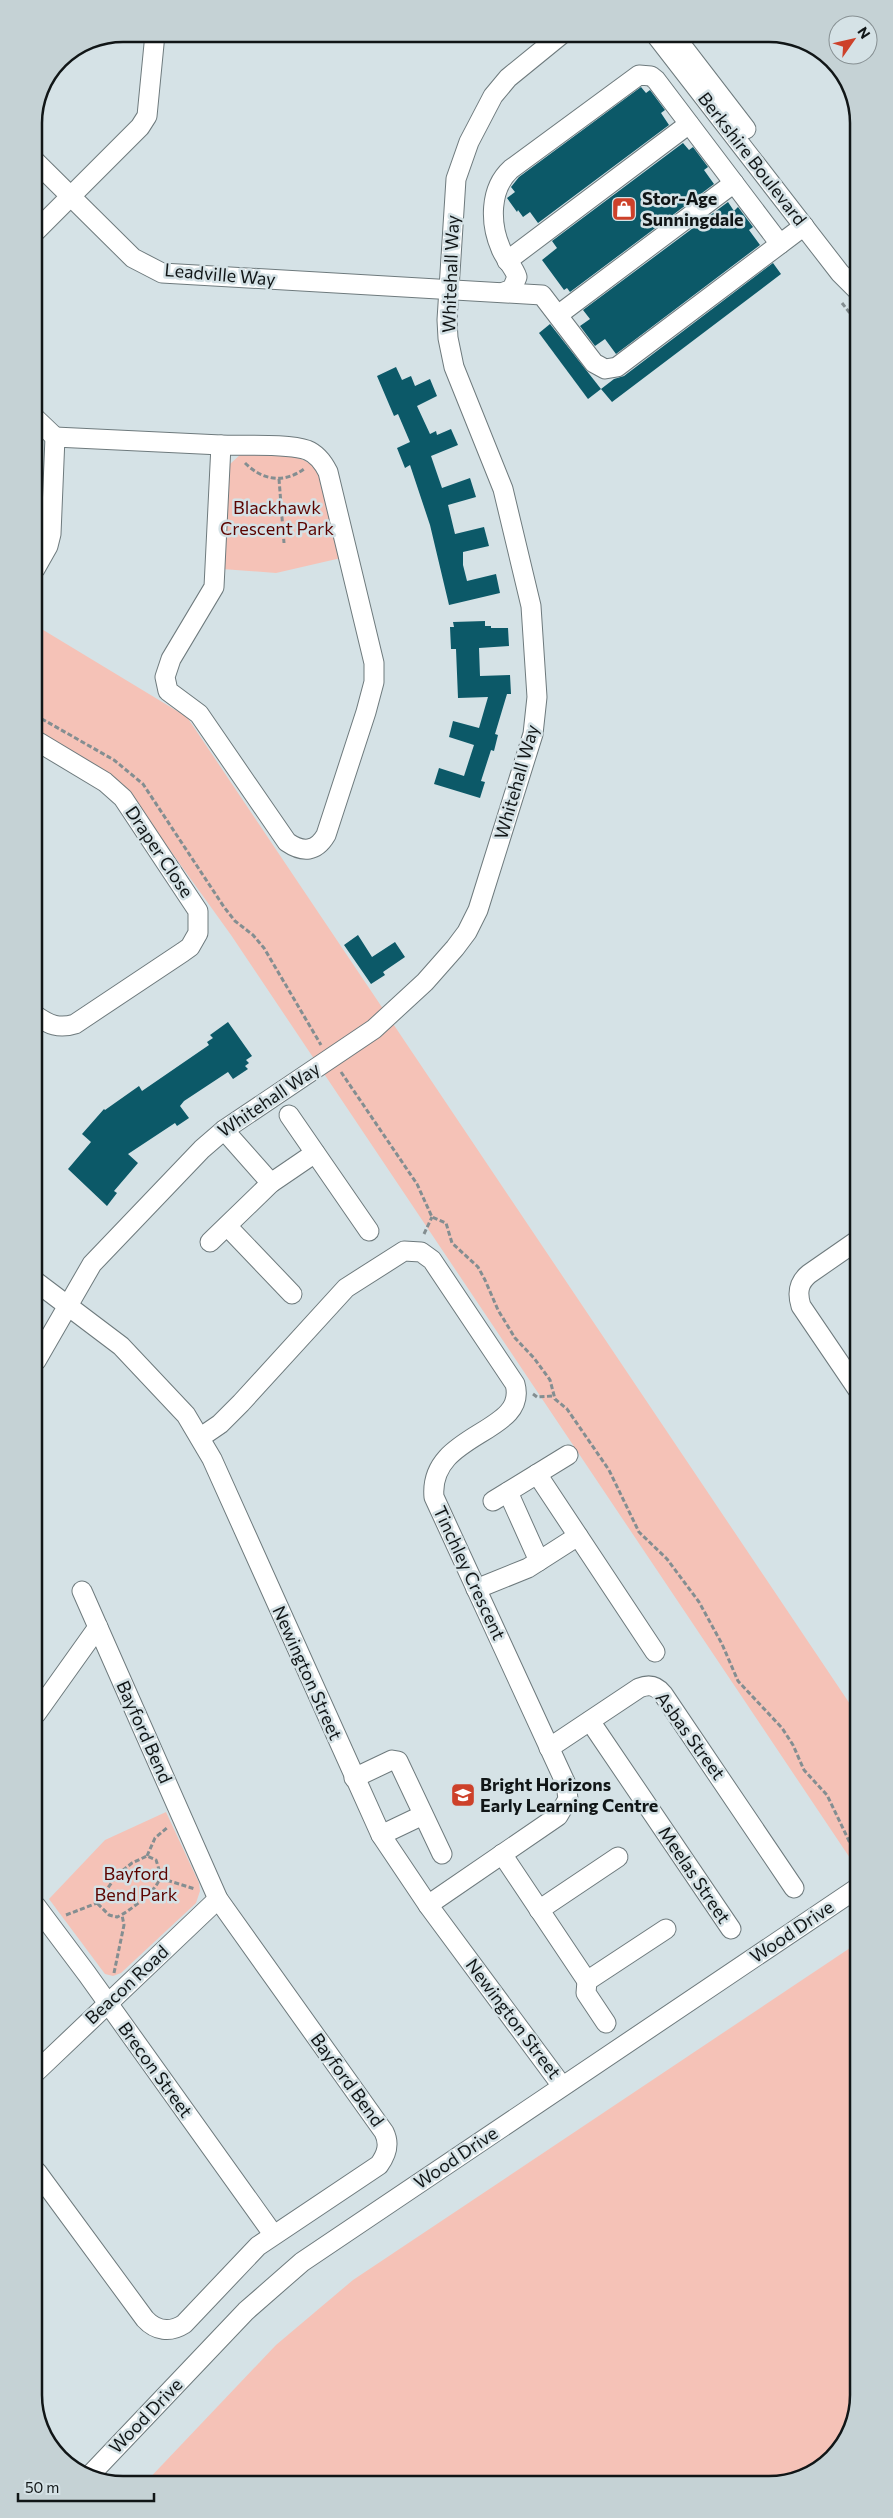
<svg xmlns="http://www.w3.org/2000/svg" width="893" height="2518" font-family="Commissioner,sans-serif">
<rect width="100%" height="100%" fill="#d5e2e6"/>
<g fill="#f5c2b7">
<path d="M242,453C270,455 304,448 321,476L341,558L276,573L222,569L229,465Z"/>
<polygon points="35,625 187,717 858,1716 859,1866 856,1867 231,935 131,796 107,775 35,730"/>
<polygon points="166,1812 199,1883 200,1891 196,1903 121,1973 113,1976 105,1974 49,1899 105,1840"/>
<polygon points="859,1942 859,2395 841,2449 793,2481 144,2484 276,2345 353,2280"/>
</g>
<g fill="#0c5968">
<polygon points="641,87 646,93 650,90 665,110 661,113 669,125 538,223 530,212 523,217 518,210 517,212 507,198 515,192 511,187 519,177"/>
<polygon points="683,143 689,150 693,147 708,167 704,170 714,184 570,292 567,288 564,290 542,260 557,248 552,241"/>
<polygon points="728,202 734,211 738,207 753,227 749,230 760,245 616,354 605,339 595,346 580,326 590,319 583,310"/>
<polygon points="773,263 781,274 612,402 601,389 614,379 624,376"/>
<polygon points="550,324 601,389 588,399 539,333"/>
<polygon points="396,367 402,380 411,376 415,386 430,379 437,396 417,406 430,434 436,431 437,435 451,429 458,445 431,456 442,488 470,478 476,497 448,505 455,534 484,527 489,546 463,552 463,565 467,581 496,574 500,593 449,605 430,525 410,465 405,468 397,448 410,442 398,414 394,416 377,376"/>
<polygon points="485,621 485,626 491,626 491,628 508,628 509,646 479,648 480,676 510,675 511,694 507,694 495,734 498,735 494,751 491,750 481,781 485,782 480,798 434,784 439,768 464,776 474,745 449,737 453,721 479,728 488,697 458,698 456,649 451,649 450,627 454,627 453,622"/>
<polygon points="358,935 372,957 395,942 405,957 383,972 385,975 371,984 344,945"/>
<polygon points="228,1022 252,1056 246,1060 249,1063 245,1066 248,1069 233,1079 228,1072 184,1101 180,1106 189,1118 177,1126 175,1123 128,1154 138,1163 114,1191 117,1193 107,1206 68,1169 91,1142 82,1134 104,1109 105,1110 139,1086 142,1091 209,1045 207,1042 213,1038 210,1035"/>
</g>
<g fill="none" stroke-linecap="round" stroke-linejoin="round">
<defs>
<g id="minor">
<polyline points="655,34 840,273 856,289"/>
<polyline points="673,34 746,129"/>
<polyline points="34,160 133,258 162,273 542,295 594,363 605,369 617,367 804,226"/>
<polyline points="34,233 140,127 147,116 155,34"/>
<polyline points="507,261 689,124"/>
<path d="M504,292L512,289L517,277C514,267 505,259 501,249C490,224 489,189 511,169L639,75L651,76L656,80L780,244"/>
<polyline points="558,315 734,183"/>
<polyline points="34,417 55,437"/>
<polyline points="55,437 221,445"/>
<path d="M221,445C243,446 288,443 307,450C317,454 323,462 328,472L374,663V682L366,712L326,835C316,852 303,853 287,842L199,714L168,691L165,677L171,659L214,587Z"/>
<polyline points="35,569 48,546 51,534 55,437"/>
<path d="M35,740L105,782L123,798L198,911V933L190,947L183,952L75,1024C59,1029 49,1025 35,1015"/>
<polyline points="289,1115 369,1231"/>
<polyline points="224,1130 271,1183"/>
<polyline points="227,1226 292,1294"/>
<path d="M858,1240L809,1274C798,1283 797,1293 801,1306L858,1390"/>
<polyline points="210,1242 271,1183 315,1153"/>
<polyline points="35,1281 121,1346 186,1415 212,1459 381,1835 428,1905 562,2086"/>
<polyline points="36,1361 92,1264 202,1149 224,1130 374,1029 425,982 455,948 467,932 478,910 533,734 537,697 531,606 503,489 454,367 448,338 447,320 456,179 469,142 493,96 508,78 562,34"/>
<path d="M201,1437L220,1424L241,1403L346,1288L404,1251L421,1252L432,1260L515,1384C529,1434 428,1432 434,1497L566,1784L568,1799L558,1816L428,1905"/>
<polyline points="537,1474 655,1652"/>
<polyline points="508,1492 539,1561"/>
<polyline points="493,1501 568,1455"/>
<polyline points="476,1589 528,1568 578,1536"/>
<polyline points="36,1714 98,1627"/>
<polyline points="590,1721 731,1929"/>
<path d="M549,1748L639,1688C649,1684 656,1685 663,1694L794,1888"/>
<polyline points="354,1778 392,1760 398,1761 442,1854"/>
<polyline points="381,1835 423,1815"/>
<polyline points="502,1854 587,1981 666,1929"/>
<polyline points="36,1906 87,1974 273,2234"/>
<polyline points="539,1910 618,1857"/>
<polyline points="587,1981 586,1993 606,2023"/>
<polyline points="36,2072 218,1899"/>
<path d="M37,2172L145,2319C156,2331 170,2333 184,2324L258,2246L379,2165C387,2154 390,2144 384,2132L218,1899L82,1591"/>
<polyline points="91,2474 246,2311 302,2262 859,1887"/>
</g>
</defs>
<use href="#minor" stroke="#6e7a7d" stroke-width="21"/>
<g stroke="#848e91" stroke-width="3" stroke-dasharray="5 2.5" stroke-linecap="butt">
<polyline points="842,303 856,321"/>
<path d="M245,463C262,480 283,484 304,469"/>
<polyline points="279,479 284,543"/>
<polyline points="35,715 114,760 143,784 224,907 235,921 253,935 264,948 321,1045"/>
<polyline points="341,1072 417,1184 432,1217 446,1223 452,1243 478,1267 485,1280 498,1310 515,1338 534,1358 550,1380 555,1399 567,1409 609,1470 639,1532 667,1559 699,1602 722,1644 738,1681 782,1728 793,1745 804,1770 827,1795 849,1841 859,1853"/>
<polyline points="424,1234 432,1217"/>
<polyline points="533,1394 537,1397 553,1396"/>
<polyline points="147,1856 155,1838 168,1827"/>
<polyline points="160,1878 195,1889"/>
<path d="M66,1915L97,1903L117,1875L132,1863L147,1856L156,1860C158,1866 161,1874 159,1880C156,1891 127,1913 117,1917L109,1915L97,1903"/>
<polyline points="114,1973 124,1925 122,1915"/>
</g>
<use href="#minor" stroke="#fff" stroke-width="19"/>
</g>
<defs>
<symbol id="shop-square" viewBox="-11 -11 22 22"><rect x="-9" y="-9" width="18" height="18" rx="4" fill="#cd412a" stroke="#d5e2e6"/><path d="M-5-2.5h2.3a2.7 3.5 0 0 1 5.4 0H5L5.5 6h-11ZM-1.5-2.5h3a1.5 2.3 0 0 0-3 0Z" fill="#fff"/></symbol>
<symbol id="school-square" viewBox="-11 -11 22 22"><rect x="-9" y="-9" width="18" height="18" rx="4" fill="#cd412a" stroke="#d5e2e6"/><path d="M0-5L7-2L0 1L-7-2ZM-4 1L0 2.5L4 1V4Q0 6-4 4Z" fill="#fff"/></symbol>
</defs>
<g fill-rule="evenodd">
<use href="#shop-square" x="610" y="195" width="28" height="28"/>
<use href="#school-square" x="449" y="1781" width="28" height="28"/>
</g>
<g text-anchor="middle" stroke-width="5" stroke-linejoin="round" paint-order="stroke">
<g font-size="18" fill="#111617" stroke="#d5e2e6">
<text transform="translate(752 159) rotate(52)" y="6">Berkshire Boulevard</text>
<text transform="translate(451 274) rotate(-88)" y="6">Whitehall Way</text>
<text transform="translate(220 275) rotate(5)" y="6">Leadville Way</text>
<text transform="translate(517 782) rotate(-74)" y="6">Whitehall Way</text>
<text transform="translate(159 852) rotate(56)" y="6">Draper Close</text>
<text transform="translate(269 1100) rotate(-34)" y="6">Whitehall Way</text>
<text transform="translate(469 1573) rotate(65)" y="6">Tinchley Crescent</text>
<text transform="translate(307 1673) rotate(66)" y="6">Newington Street</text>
<text transform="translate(144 1732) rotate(66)" y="6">Bayford Bend</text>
<text transform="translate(690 1736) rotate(54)" y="6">Asbas Street</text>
<text transform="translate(694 1875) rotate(56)" y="6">Meelas Street</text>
<text transform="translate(792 1932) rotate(-34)" y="6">Wood Drive</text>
<text transform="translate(127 1985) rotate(-43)" y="6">Beacon Road</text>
<text transform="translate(513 2019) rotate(53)" y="6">Newington Street</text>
<text transform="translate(155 2070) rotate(54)" y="6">Brecon Street</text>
<text transform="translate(347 2080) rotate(54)" y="6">Bayford Bend</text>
<text transform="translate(456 2158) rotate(-34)" y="6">Wood Drive</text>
<text transform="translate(146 2416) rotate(-46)" y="6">Wood Drive</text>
</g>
<g font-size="18" font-weight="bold" fill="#111617" stroke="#d5e2e6" text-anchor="start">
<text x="642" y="205">Stor-Age<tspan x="642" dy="21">Sunningdale</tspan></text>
<text x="480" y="1791">Bright Horizons<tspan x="480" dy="21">Early Learning Centre</tspan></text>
</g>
<g font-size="18" fill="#5c0400" stroke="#d5e2e6">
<text x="277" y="514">Blackhawk<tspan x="277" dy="21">Crescent Park</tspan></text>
<text x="136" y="1880">Bayford<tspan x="136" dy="21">Bend Park</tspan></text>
</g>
</g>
<path d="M0 0H893V2518H0ZM123 42H769A81 81 0 0 1 850 123V2395A81 81 0 0 1 769 2476H123A81 81 0 0 1 42 2395V123A81 81 0 0 1 123 42Z" fill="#c5d2d5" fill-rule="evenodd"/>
<path fill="none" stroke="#111617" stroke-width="2.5" d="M123 42H769A81 81 0 0 1 850 123V2395A81 81 0 0 1 769 2476H123A81 81 0 0 1 42 2395V123A81 81 0 0 1 123 42Z"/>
<g transform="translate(853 40) rotate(56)"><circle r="24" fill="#d5e2e6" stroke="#879093"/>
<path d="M0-4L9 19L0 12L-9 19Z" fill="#cd412a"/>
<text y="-8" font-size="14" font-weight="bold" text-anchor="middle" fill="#111617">N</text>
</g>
<path d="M18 2493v8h136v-8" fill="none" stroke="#111617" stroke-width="2.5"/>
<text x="25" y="2493" font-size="15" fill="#111617" stroke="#d5e2e6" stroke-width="4" paint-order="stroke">50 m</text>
</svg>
